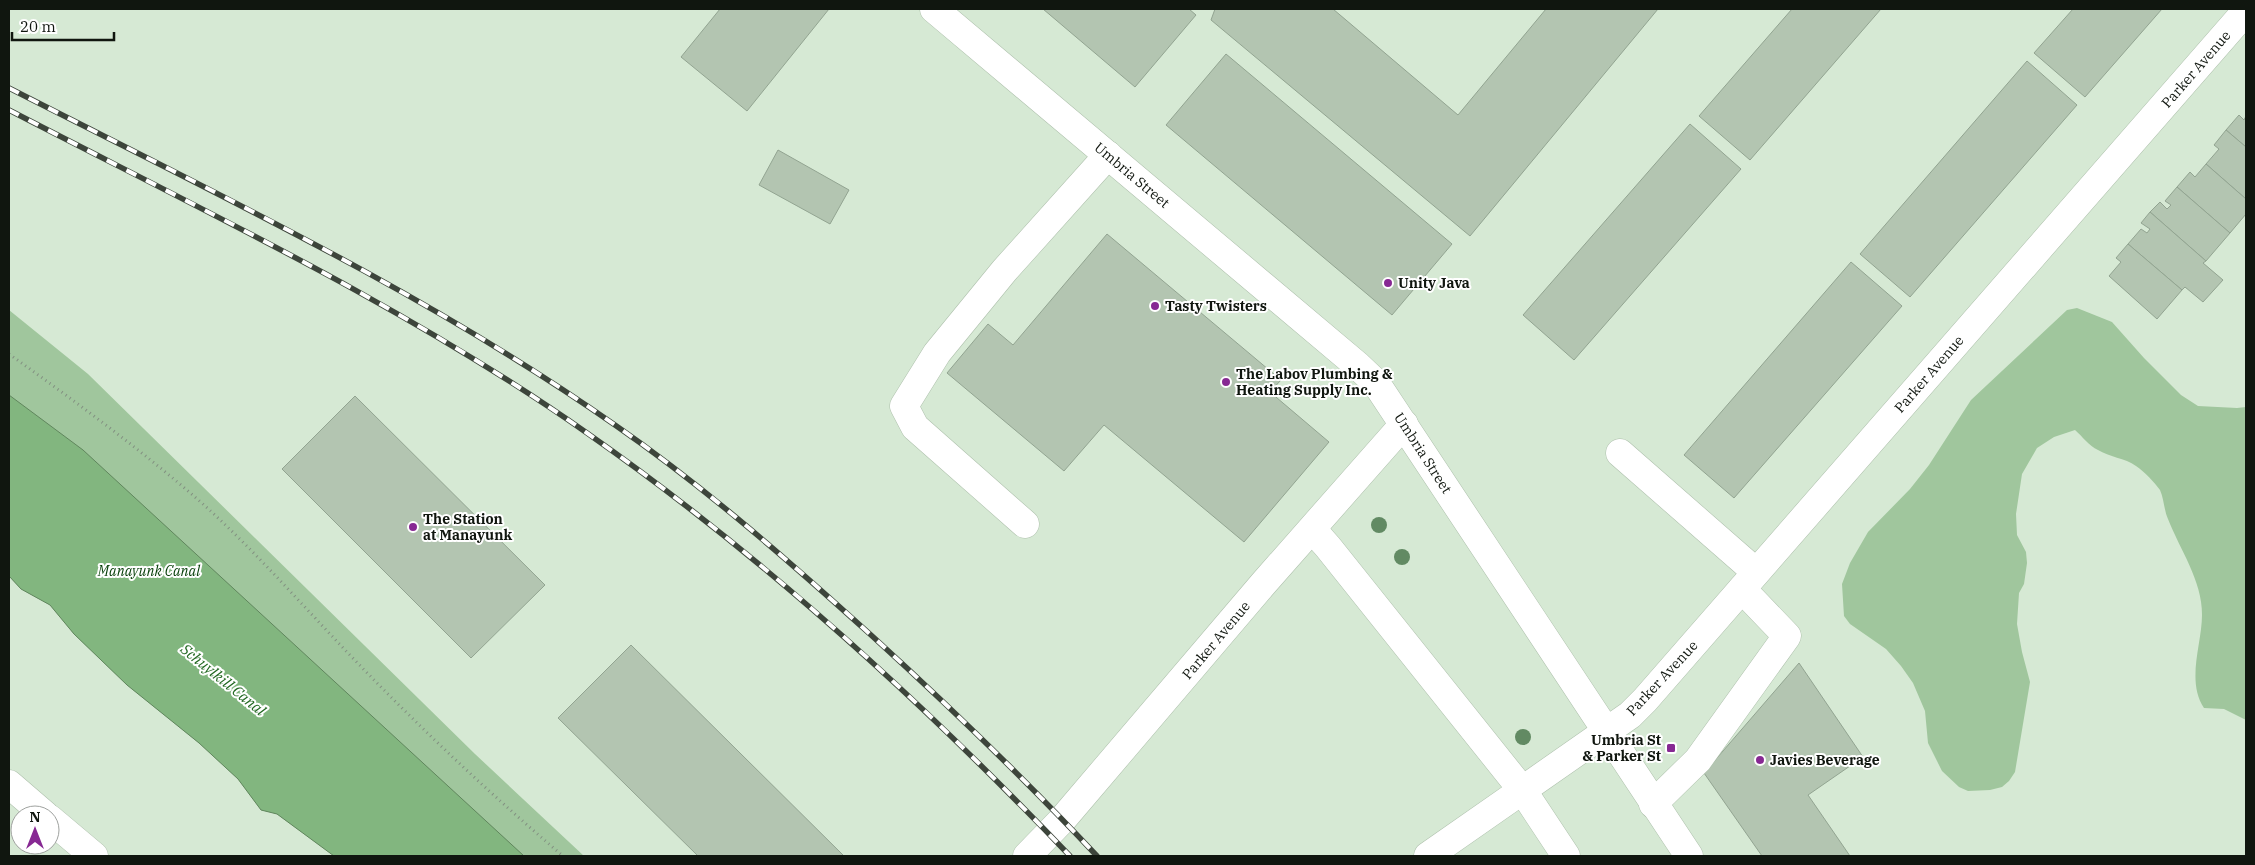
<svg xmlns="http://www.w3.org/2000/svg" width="2255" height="865" font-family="'IBM Plex Serif',serif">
<rect width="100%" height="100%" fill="#d6e9d4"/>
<g fill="#a0c69d">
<path d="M2077,308L2112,322L2144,358L2181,395L2198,406L2237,408L2246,407V720L2224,709L2204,708C2186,681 2202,644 2202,615C2202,580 2180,550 2168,519C2164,510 2164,499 2160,490C2155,483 2144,471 2136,466C2125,458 2109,457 2098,450C2089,446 2082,436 2075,430L2054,437L2037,448L2022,474L2016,514L2017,535L2026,552L2027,563L2024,584L2019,593L2017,624L2022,652L2030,682L2015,772L2009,781L2002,787L1990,790L1968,791L1959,787L1942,771L1928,743L1925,711L1913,683L1901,666L1886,649L1850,624L1844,616L1842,584L1850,563L1868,532L1910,489L1929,465L1971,400L2067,310Z"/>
<polygon points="9,310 88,374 475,754 584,856 334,856 277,814 261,810 238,779 199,743 127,685 74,634 50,605 21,589 9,576"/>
</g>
<polygon fill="#82b67f" stroke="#60865d" points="9,395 83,450 524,856 334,856 277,814 261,810 238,779 199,743 127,685 74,634 50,605 21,589 9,576"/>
<g fill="#b3c5b1" stroke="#92a491">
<polygon points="720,9 829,9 747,111 681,57"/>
<polygon points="1043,9 1189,9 1196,15 1135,87"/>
<polygon points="1215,9 1333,9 1458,115 1546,9 1658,9 1470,236 1211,20"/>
<polygon points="1792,9 1881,9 1750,160 1699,116"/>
<polygon points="2073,9 2162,9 2085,97 2034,53"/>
<polygon points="1226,54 1452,244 1392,315 1166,125"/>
<polygon points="2027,61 2077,105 1910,297 1860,254"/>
<polygon points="2239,115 2244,120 2246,116 2246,147 2226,130"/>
<polygon points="1690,124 1741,169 1574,360 1523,315"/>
<polygon points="2226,130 2246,147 2246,199 2206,164 2219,149 2214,145"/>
<polygon points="778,150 849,190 830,224 759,185"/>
<polygon points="2206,164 2246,199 2246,214 2230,233 2177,187 2190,172 2195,177"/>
<polygon points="2177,187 2230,233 2206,261 2150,212 2160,202 2167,209 2171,205 2165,201"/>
<polygon points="2150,212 2206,261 2203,263 2223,280 2203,302 2185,287 2182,290 2128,244 2141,229 2147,233 2150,229 2141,223"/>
<polygon points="1107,234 1281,380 1270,392 1329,442 1244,542 1104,425 1064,471 947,373 988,324 1013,345"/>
<polygon points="2128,244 2182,290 2157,319 2109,276 2121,262 2116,258"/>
<polygon points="1851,262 1902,306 1734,498 1684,455"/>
<polygon points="355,396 545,585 471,658 282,469"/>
<polygon points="631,645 844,856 698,856 558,718"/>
<polygon points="1799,663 1863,757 1808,795 1850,856 1762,856 1704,773"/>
</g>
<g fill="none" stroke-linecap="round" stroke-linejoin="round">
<defs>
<g id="minor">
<polyline points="1620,453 1756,572"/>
<polyline points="1025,524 915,427 904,406 937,353 1004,271 1108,155"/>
<polyline points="1313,530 1328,547 1523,791 1566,856"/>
<polyline points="9,784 45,815"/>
<polyline points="1653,804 1698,760 1787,636 1742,589"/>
<polyline points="50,819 94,856"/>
<polyline points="1027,856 1062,820 1263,584 1404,424"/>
<polyline points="1428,856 1630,715 1645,700 2246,11"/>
</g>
<polyline id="major" points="934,9 1357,365 1376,383 1689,856"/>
</defs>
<use href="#minor" stroke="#aec0ac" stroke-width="29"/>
<use href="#major" stroke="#aec0ac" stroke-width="29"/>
<path stroke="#829081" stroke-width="3" stroke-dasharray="1 4" stroke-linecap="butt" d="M9,354C72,399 136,446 195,497C243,539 286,587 330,634C404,713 482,787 563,856"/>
<use href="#minor" stroke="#fff" stroke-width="28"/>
<use href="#major" stroke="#fff" stroke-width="28"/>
<defs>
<g id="rail">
<path d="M9,88C215,193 425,292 615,425C706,488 789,561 871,635C949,706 1025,779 1097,856"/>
<path d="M9,110C204,211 406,306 587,433C763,556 922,701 1070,856"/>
</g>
</defs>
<use href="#rail" stroke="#3d453b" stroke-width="5.5"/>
<use href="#rail" stroke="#fff" stroke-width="4" stroke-dasharray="11" stroke-linecap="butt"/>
</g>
<g fill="#628a63">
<circle cx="1379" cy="525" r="8"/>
<circle cx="1402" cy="557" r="8"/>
<circle cx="1523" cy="737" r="8"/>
</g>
<g fill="#872893" stroke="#fff" stroke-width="2">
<circle cx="1388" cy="283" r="5"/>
<circle cx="1155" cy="306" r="5"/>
<circle cx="1226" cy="382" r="5"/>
<circle cx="413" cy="527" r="5"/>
<rect x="1666" y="743" width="10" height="10" rx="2.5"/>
<circle cx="1760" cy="760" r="5"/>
</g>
<g text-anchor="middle" stroke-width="4" stroke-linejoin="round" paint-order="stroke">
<g font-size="14" fill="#10160f" stroke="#fff">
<text transform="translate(2196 69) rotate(-49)" y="5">Parker Avenue</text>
<text transform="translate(1132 175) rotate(40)" y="5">Umbria Street</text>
<text transform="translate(1929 374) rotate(-49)" y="5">Parker Avenue</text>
<text transform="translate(1423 453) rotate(57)" y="5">Umbria Street</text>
<text transform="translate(1216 640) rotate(-50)" y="5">Parker Avenue</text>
<text transform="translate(1662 678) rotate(-47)" y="5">Parker Avenue</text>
</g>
<g font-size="14" font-weight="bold" fill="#10160f" stroke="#fff" text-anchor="start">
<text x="1398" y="288">Unity Java</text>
<text x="1165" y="311">Tasty Twisters</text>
<text x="1236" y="379">The Labov Plumbing &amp;<tspan x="1236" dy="16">Heating Supply Inc.</tspan></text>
<text x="423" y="524">The Station<tspan x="423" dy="16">at Manayunk</tspan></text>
<text x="1661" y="745" text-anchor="end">Umbria St<tspan x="1661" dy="16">&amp; Parker St</tspan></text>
<text x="1770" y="765">Javies Beverage</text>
</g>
<g font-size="14" font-style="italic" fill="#043d06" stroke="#fff">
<text x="149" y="576">Manayunk Canal</text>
</g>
<g font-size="15" font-style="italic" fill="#236922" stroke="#fff">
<text transform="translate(223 680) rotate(39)" y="5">Schuylkill Canal</text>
</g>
</g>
<rect width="2255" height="865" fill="none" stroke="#10160f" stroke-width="20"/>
<g transform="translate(35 830)"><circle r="24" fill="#ffffff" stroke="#9fa29f"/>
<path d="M0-4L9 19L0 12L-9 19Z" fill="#872893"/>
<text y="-8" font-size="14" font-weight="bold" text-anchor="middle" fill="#10160f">N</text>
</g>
<path d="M12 32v8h102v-8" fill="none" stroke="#10160f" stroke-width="2.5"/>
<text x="20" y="32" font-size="15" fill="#10160f" stroke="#ffffff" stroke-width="4" paint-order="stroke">20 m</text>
</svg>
